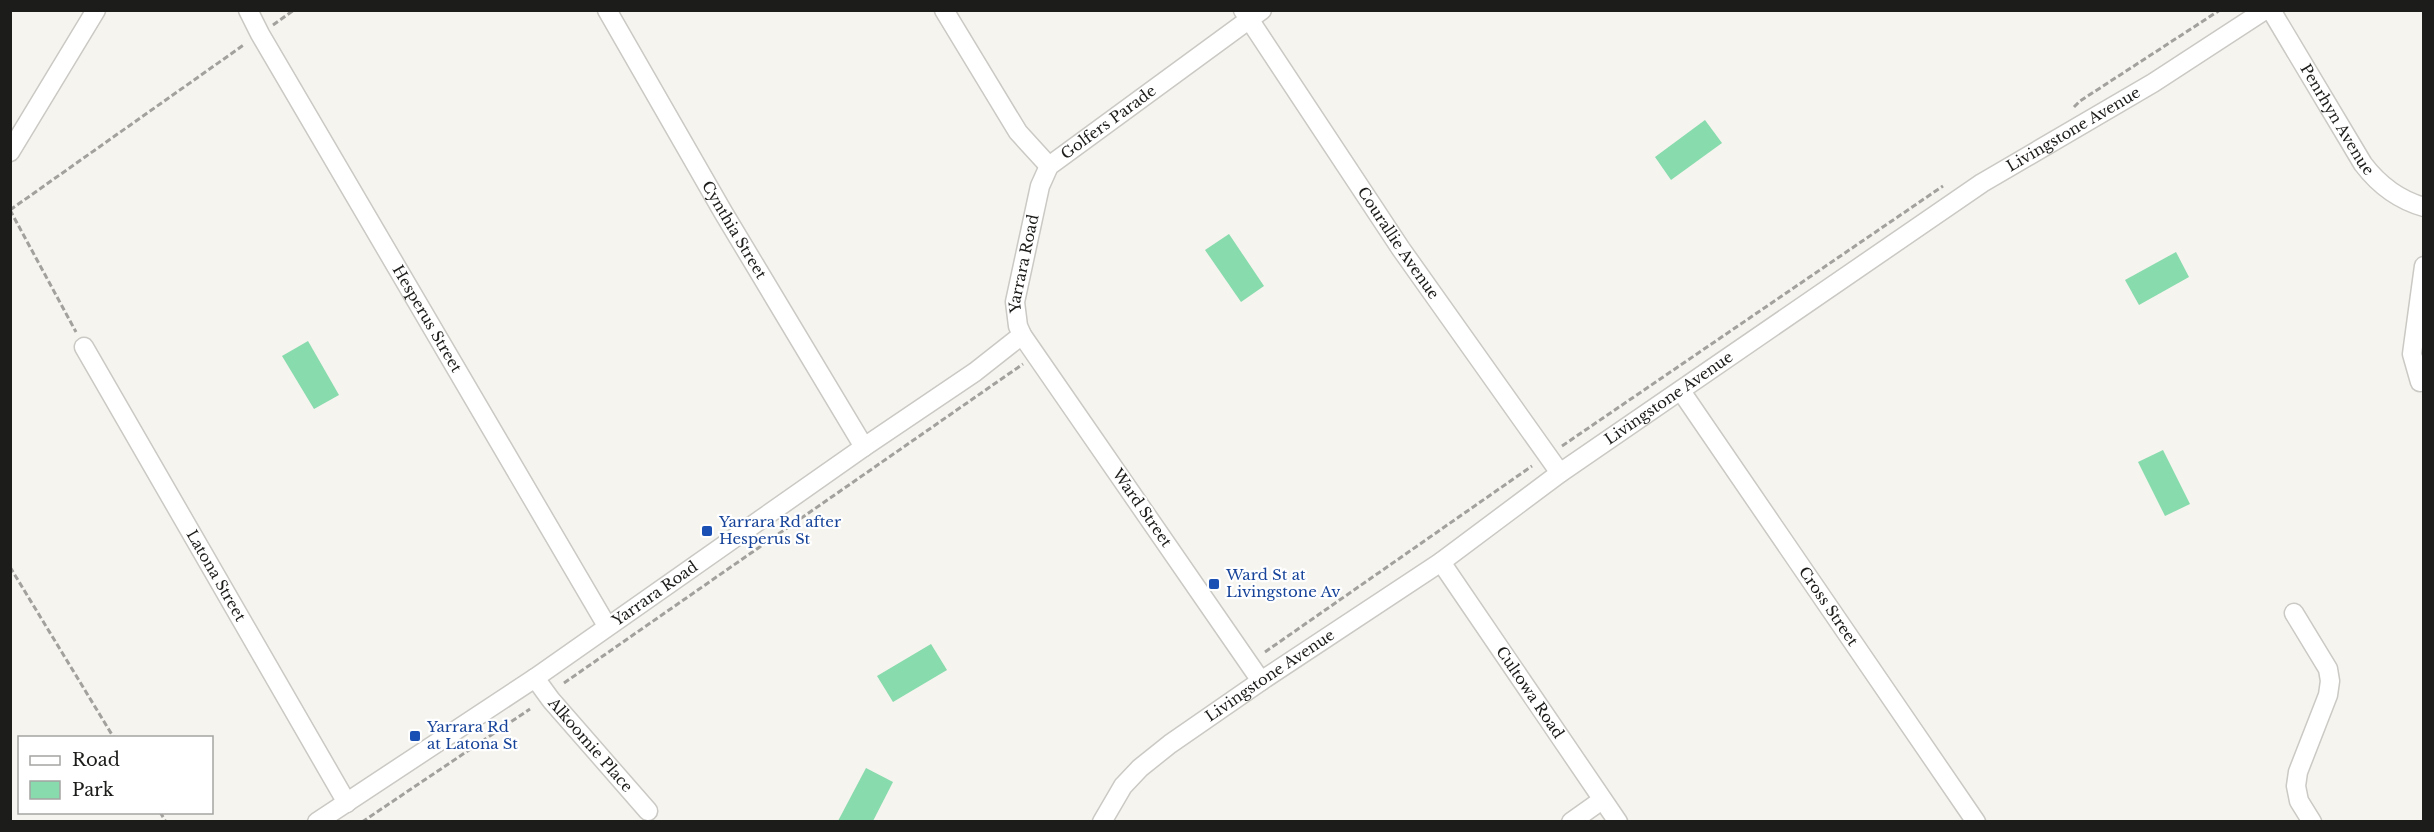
<svg xmlns="http://www.w3.org/2000/svg" width="2434" height="832" font-family="'Libre Baskerville',serif">
<rect width="100%" height="100%" fill="#f6f4ee"/>
<g fill="#87dbad">
<polygon points="1705,120 1722,143 1671,180 1655,157"/>
<polygon points="1229,234 1264,286 1241,302 1205,250"/>
<polygon points="2176,252 2189,277 2139,305 2125,280"/>
<polygon points="308,341 339,395 314,409 282,356"/>
<polygon points="2163,450 2190,504 2165,516 2138,462"/>
<polygon points="931,644 947,670 893,702 877,676"/>
<polygon points="866,768 893,782 873,821 838,821"/>
</g>
<g fill="none" stroke-linecap="round" stroke-linejoin="round">
<defs>
<g id="minor">
<path id="s1" d="M248,10L260,34L607,626"/>
<path id="s2" d="M607,10L723,212L864,447"/>
<polyline points="944,10 1018,132 1049,166"/>
<path id="s3" d="M1243,10L1401,249L1560,473"/>
<path id="s4" d="M2271,10L2363,164C2379,185 2399,200 2424,207"/>
<polyline points="10,152 96,10"/>
<path id="s5" d="M84,347L347,803"/>
<polyline points="2420,382 2412,354 2424,266"/>
<path id="s6" d="M1681,391L1976,822"/>
<path id="s7" d="M1441,562L1618,822"/>
<polyline points="2294,613 2328,669 2330,681 2328,695 2298,772 2296,786 2299,801 2312,822"/>
<path id="s8" d="M535,678L551,700L648,811"/>
<path id="s9" d="M1261,681L1022,335L1018,326L1015,302L1040,186L1049,166L1262,10"/>
<path id="s10" d="M317,822L535,678L864,447L975,372L1022,335"/>
<path id="s11" d="M1102,822L1123,786L1140,768L1170,744L1261,681L1441,562L1560,473L1982,183L2153,83L2265,10"/>
<polyline points="1571,822 1602,800"/>
</g>
</defs>
<use href="#minor" stroke="#cbc9c4" stroke-width="21"/>
<g stroke="#a2a19d" stroke-width="3" stroke-dasharray="6 3" stroke-linecap="butt">
<polyline points="273,25 294,10"/>
<polyline points="2074,107 2080,101 2220,10"/>
<polyline points="10,210 245,44"/>
<polyline points="10,210 76,332"/>
<polyline points="1562,446 1943,186"/>
<polyline points="10,567 114,738"/>
<polyline points="1265,652 1532,466"/>
<polyline points="564,683 1023,364"/>
<polyline points="160,812 166,822"/>
<polyline points="362,822 530,709"/>
</g>
<use href="#minor" stroke="#fff" stroke-width="18"/>
</g>
<g fill="#1a4fb4" stroke="#fff" stroke-width="2">
<rect x="701" y="525" width="12" height="12" rx="3"/>
<rect x="1208" y="578" width="12" height="12" rx="3"/>
<rect x="409" y="730" width="12" height="12" rx="3"/>
</g>
<g text-anchor="middle" stroke-width="4.5" stroke-linejoin="round" paint-order="stroke">
<g font-size="15" fill="#1c1c1a" stroke="#fff">
<text dy="5" stroke="none"><textPath href="#s4" startOffset="128">Penrhyn Avenue</textPath></text>
<text dy="5" stroke="none"><textPath href="#s9" startOffset="669">Golfers Parade</textPath></text>
<text dy="5" stroke="none"><textPath href="#s11" startOffset="1198">Livingstone Avenue</textPath></text>
<text dy="5" stroke="none"><textPath href="#s2" startOffset="254">Cynthia Street</textPath></text>
<text dy="5" stroke="none"><textPath href="#s3" startOffset="280">Courallie Avenue</textPath></text>
<text dy="5" stroke="none"><textPath href="#s9" startOffset="494">Yarrara Road</textPath></text>
<text dy="5" stroke="none"><textPath href="#s1" startOffset="357">Hesperus Street</textPath></text>
<text dy="5" stroke="none"><textPath href="#s11" startOffset="712">Livingstone Avenue</textPath></text>
<text transform="translate(1142 508) rotate(55)" y="5">Ward Street</text>
<text dy="5" stroke="none"><textPath href="#s5" startOffset="264">Latona Street</textPath></text>
<text dy="5" stroke="none"><textPath href="#s10" startOffset="408">Yarrara Road</textPath></text>
<text dy="5" stroke="none"><textPath href="#s6" startOffset="261">Cross Street</textPath></text>
<text dy="5" stroke="none"><textPath href="#s11" startOffset="226">Livingstone Avenue</textPath></text>
<text dy="5" stroke="none"><textPath href="#s7" startOffset="158">Cultowa Road</textPath></text>
<text dy="5" stroke="none"><textPath href="#s8" startOffset="87">Alkoomie Place</textPath></text>
</g>
<g font-size="15" fill="#164399" stroke="#fff" text-anchor="start">
<text x="719" y="527">Yarrara Rd after<tspan x="719" dy="17">Hesperus St</tspan></text>
<text x="1226" y="580">Ward St at<tspan x="1226" dy="17">Livingstone Av</tspan></text>
<text x="427" y="732">Yarrara Rd<tspan x="427" dy="17">at Latona St</tspan></text>
</g>
</g>
<rect width="2434" height="832" fill="none" stroke="#1c1c1a" stroke-width="24"/>
<rect x="18" y="736" width="195" height="78" fill="#ffffff" stroke="#a4a4a3" stroke-width="1.5"/>
<rect x="30" y="756" width="30" height="9" fill="#ffffff" stroke="#a4a4a3" stroke-width="1.5"/>
<text x="72" y="766" font-size="18" fill="#1c1c1a">Road</text>
<rect x="30" y="781" width="30" height="18" fill="#87dbad" stroke="#a4a4a3" stroke-width="1.5"/>
<text x="72" y="796" font-size="18" fill="#1c1c1a">Park</text>
</svg>
